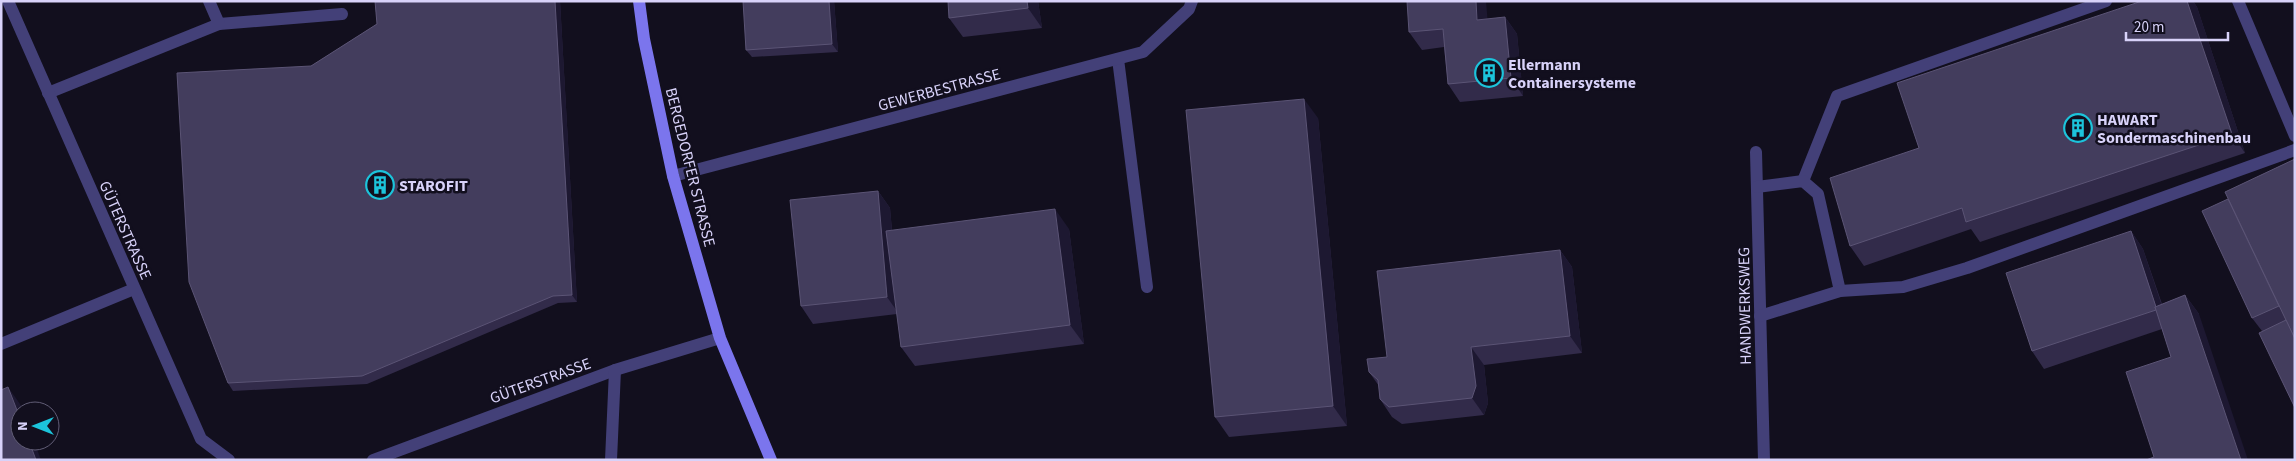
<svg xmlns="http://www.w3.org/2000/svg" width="2296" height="461" font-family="'Source Sans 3',sans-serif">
<rect width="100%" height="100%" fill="#120f1e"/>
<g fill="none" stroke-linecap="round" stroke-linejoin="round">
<g stroke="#434078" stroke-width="12">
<polyline points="2238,1 2295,136"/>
<polyline points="219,24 342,14"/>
<polyline points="1118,59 1147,287"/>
<polyline points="48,93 219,24 209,1"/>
<polyline points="1756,152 1764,460"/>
<polyline points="1803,181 1837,96 2106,1"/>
<polyline points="1757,187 1803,181 1818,194 1840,291"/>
<polyline points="1760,316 1840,291 1903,287 1967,268 2295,150"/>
<polyline points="1,344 134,289"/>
</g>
<g stroke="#434078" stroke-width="12">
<polyline points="8,1 201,439 229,460"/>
<polyline points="673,176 1143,52 1189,9 1192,1"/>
<polyline points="373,460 615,370 720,338"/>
<polyline points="611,460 615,370"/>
</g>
<polyline stroke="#7b75ed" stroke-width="12" points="639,1 644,39 673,176 720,338 771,460"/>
</g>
<g fill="#322b4a">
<polygon points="375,1 560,1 577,302 558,303 367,384 233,391 228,383 311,66 377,24"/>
<polygon points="834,1 838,52 752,57 746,50"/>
<polygon points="1038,1 1042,28 963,37 949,18"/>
<polygon points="2187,1 2193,1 2197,7 2245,153 1980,242 1971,229 1864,266 1850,246 1919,148"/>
<polygon points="1505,17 1517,34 1523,96 1460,102 1448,84 1444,47 1422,50 1409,32 1488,19"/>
<polygon points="1318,118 1347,426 1229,437 1215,417"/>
<polygon points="2295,159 2295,408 2262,331 2252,318 2228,199"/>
<polygon points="878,191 890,208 892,230 1069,229 1084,344 915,366 901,347 897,314 813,324 801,306"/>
<polygon points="2131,231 2143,249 2162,304 2185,295 2199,314 2154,457 2171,357 2162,329 2044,369 2032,351"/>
<polygon points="1560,250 1572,267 1582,353 1484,365 1488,403 1484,415 1402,424 1392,417 1380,399 1379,386 1369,372 1387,357"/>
</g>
<g fill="#1d1831">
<polygon points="555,1 560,1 577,302 572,295"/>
<polygon points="829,1 834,1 838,52 832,44"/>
<polygon points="1027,1 1038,1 1042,28 1028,8"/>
<polygon points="1476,1 1486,1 1489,37 1477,20"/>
<polygon points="2187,1 2193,1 2197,7 2245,153 2232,134"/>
<polygon points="1505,17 1517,34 1523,96 1511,78"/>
<polygon points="1304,99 1318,118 1347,426 1333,406"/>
<polygon points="878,191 890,208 899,314 887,297"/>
<polygon points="1055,209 1069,229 1084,344 1070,325"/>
<polygon points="2131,231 2143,249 2169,327 2157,309"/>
<polygon points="1560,250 1572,267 1582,353 1570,336"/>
<polygon points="2185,295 2199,314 2248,460 2241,460"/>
<polygon points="1471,347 1484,365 1488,403 1484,415 1472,398"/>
<polygon points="8,387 20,404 23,411 20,411 20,418"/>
<polygon points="29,441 34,441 41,460 36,460"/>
</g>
<g fill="#433d5d" stroke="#5b5475">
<polygon points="375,1 555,1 572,295 553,296 362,376 228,383 189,282 177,73 311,66 377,24"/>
<polygon points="743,1 829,1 832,44 746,50"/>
<polygon points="948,1 1027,1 1028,8 949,18"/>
<polygon points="1407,1 1476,1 1477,20 1505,17 1511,78 1448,84 1443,29 1409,32"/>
<polygon points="2142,1 2187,1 2232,134 1966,222 1962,208 1850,246 1830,178 1919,148 1897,83"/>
<polygon points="1304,99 1333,406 1215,417 1186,110"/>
<polygon points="2295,159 2295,339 2225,192"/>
<polygon points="878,191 887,297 801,306 790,200"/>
<polygon points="2228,199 2279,306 2252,318 2202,211"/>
<polygon points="1055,209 1070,325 901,347 886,231"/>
<polygon points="2131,231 2156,307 2155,307 2156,310 2032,351 2006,273"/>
<polygon points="1560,250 1570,336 1471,347 1476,386 1472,398 1389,407 1380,399 1378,380 1369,372 1367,359 1387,357 1377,271"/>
<polygon points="2185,295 2241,460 2146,460 2154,457 2126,372 2171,357 2155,307"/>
<polygon points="2286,320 2295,339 2295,408 2259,333"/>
<polygon points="8,387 20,418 20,441 29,441 36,460 1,460 1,390"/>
</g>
<defs>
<symbol id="building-ring" viewBox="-11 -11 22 22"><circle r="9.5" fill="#120f1e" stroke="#1cc4db" stroke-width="1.5"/><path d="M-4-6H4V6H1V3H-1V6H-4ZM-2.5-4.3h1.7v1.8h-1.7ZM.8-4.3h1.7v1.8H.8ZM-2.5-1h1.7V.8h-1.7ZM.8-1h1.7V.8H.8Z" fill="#1cc4db"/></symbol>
</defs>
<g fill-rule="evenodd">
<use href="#building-ring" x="1473" y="57" width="32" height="32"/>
<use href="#building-ring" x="2062" y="112" width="32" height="32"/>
<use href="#building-ring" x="364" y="169" width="32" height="32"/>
</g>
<g text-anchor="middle" stroke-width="5" stroke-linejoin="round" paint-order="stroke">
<g font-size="16" font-weight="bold" fill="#d8d2f9" stroke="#120f1e" text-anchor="start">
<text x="1508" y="70">Ellermann<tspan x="1508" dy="18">Containersysteme</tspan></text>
<text x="2097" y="125">HAWART<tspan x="2097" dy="18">Sondermaschinenbau</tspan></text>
<text x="399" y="191">STAROFIT</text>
</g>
<g font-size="16" fill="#d8d2f9" stroke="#120f1e">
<text transform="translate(939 89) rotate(-15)" y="6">GEWERBESTRASSE</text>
<text transform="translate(691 167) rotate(76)" y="6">BERGEDORFER STRASSE</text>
<text transform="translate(126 230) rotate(66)" y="6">GÜTERSTRASSE</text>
<text transform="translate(1744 306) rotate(-91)" y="6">HANDWERKSWEG</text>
<text transform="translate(540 380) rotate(-20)" y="6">GÜTERSTRASSE</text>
</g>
</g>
<rect width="2296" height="461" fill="none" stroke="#d8d2f9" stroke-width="5"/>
<g transform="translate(35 426) rotate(270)"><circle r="24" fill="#120f1e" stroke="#615d76"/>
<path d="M0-4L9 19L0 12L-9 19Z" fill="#1cc4db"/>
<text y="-8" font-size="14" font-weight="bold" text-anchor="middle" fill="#d8d2f9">N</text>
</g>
<path d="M2126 32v8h102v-8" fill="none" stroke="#d8d2f9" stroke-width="2.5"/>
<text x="2134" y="32" font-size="15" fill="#d8d2f9" stroke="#120f1e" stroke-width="4" paint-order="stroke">20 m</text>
</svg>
